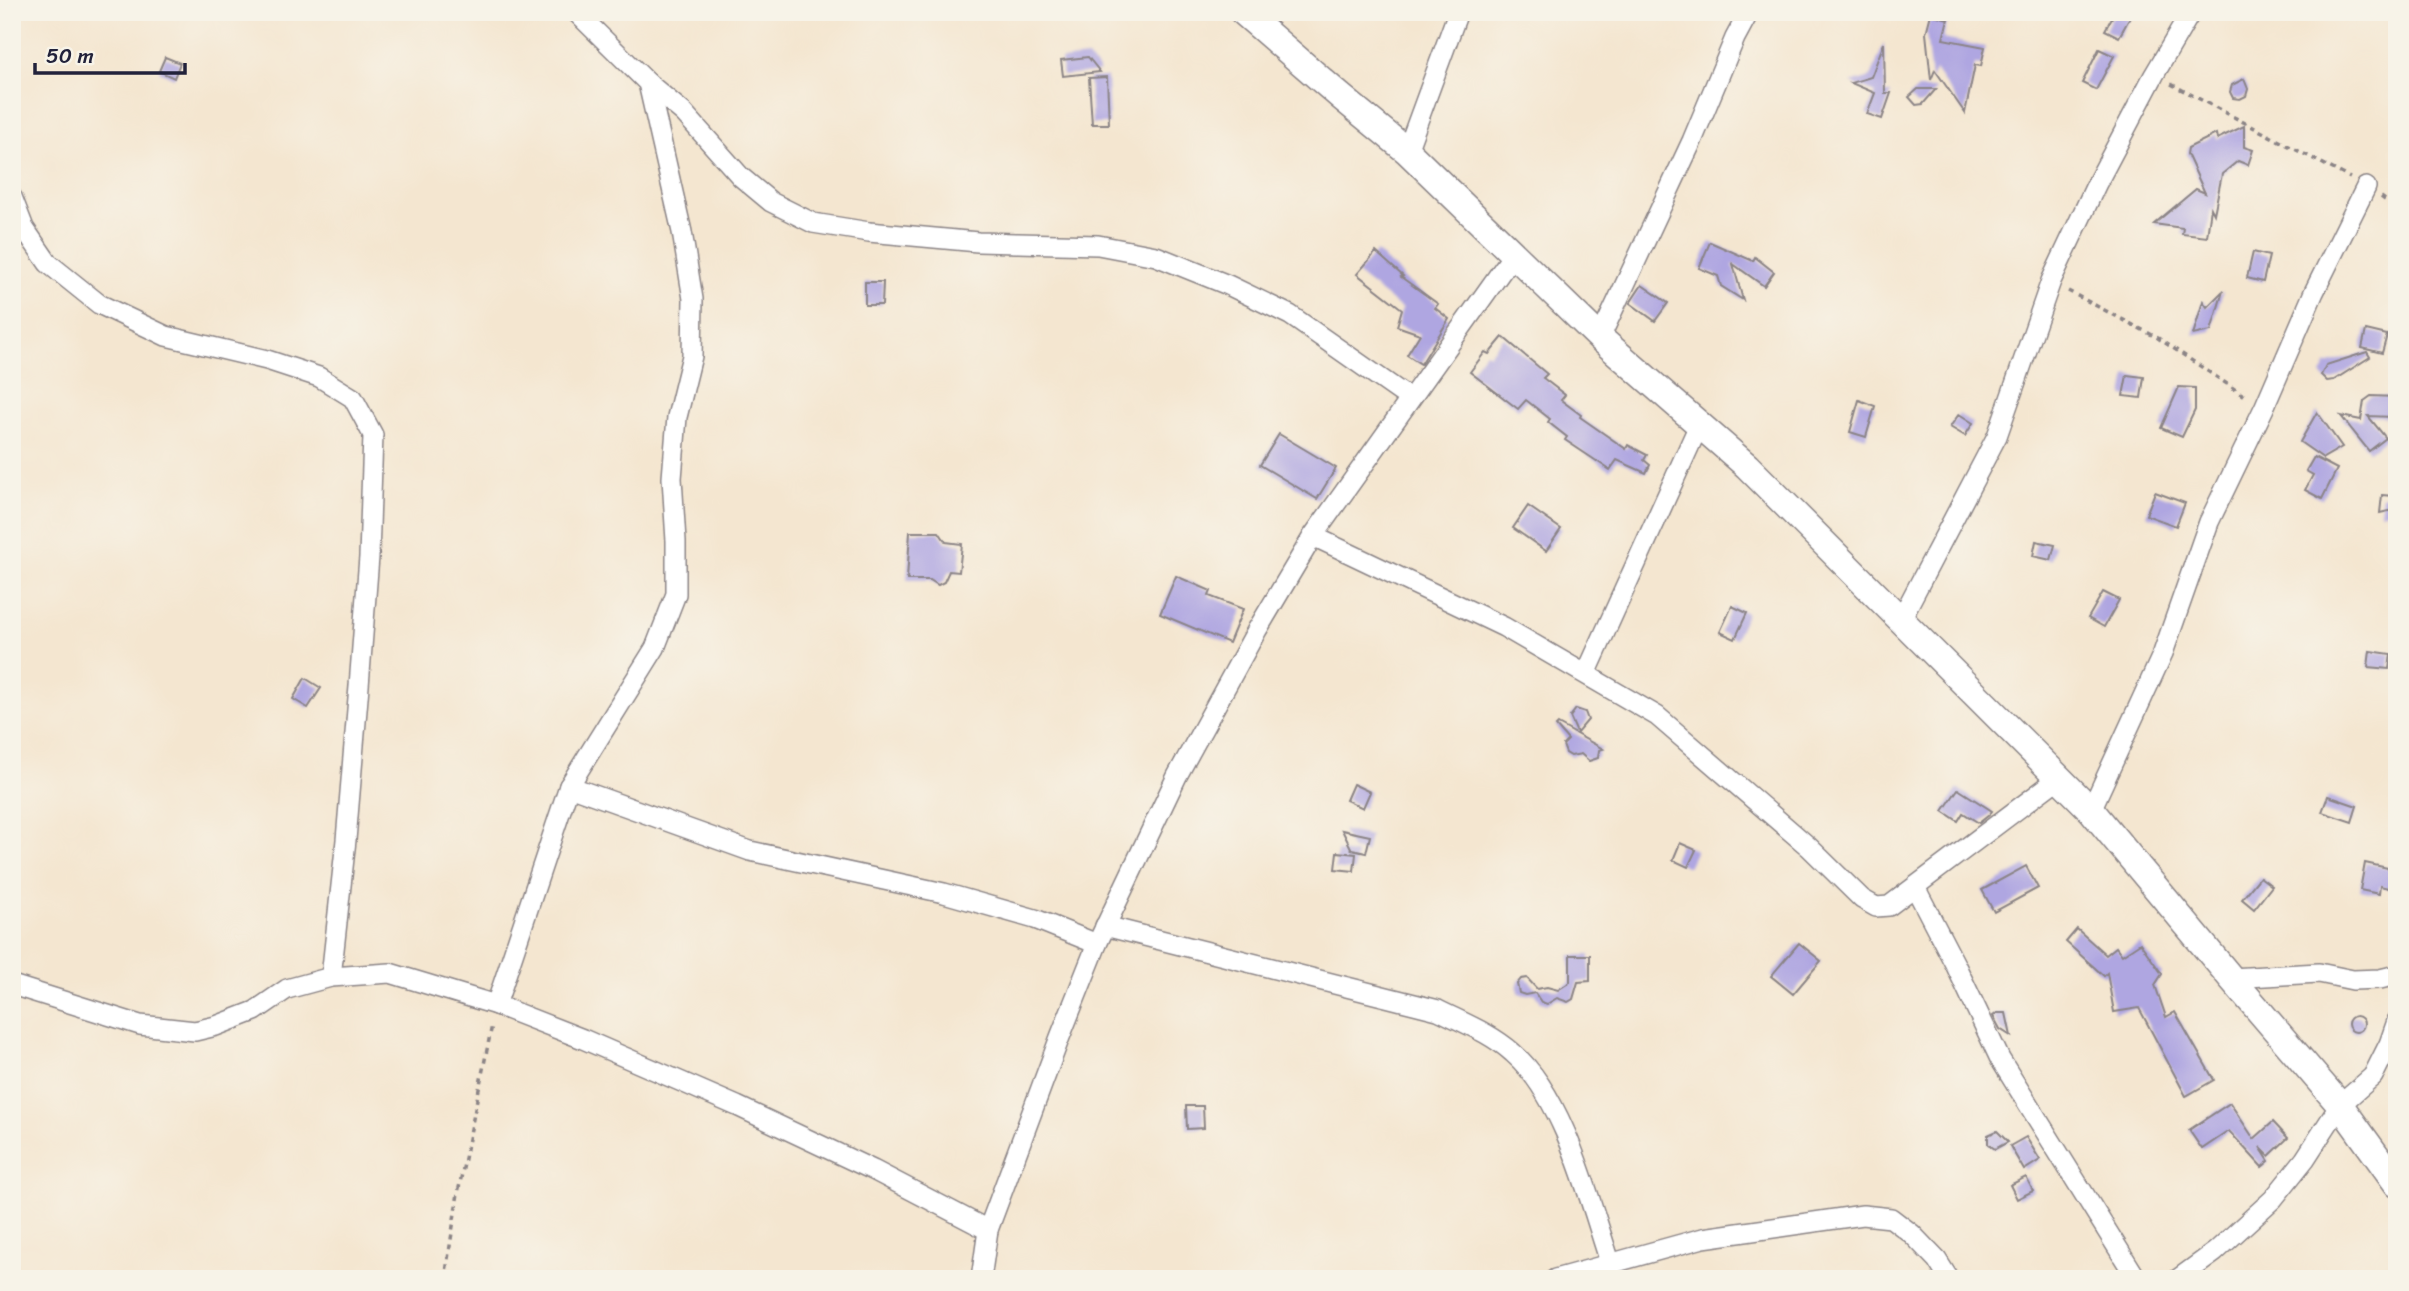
<svg xmlns="http://www.w3.org/2000/svg" width="2409" height="1291" font-family="Sriracha,sans-serif">
<rect width="100%" height="100%" fill="#f7f3e8"/>
<filter id="ink" filterUnits="userSpaceOnUse"><feTurbulence type="fractalNoise" baseFrequency=".0143" numOctaves="2"/><feDisplacementMap in="SourceGraphic" scale="14" xChannelSelector="R" yChannelSelector="G"/><feConvolveMatrix kernelMatrix="1 2 1 2 8 2 1 2 1" color-interpolation-filters="sRGB"/></filter>
<filter id="wash" filterUnits="userSpaceOnUse"><feTurbulence type="fractalNoise" baseFrequency=".00686" numOctaves="4" result="noise"/><feDisplacementMap in="SourceGraphic" scale="28" xChannelSelector="R" yChannelSelector="G"/><feGaussianBlur stdDeviation="1.57" result="paint"/><feColorMatrix in="noise" values="0 0 0 0 0 0 0 0 0 0 0 0 0 0 0 0 0 1.4 0 .05"/><feComposite in="paint" operator="in"/></filter>
<g filter="url(#wash)">
<rect width="100%" height="100%" fill="#f4e6d0"/>
<g id="blocks">
<g fill="#afa6e1">
<polygon points="2115,12 2133,12 2119,37 2105,30"/>
<polygon points="1931,14 1948,19 1943,39 1985,47 1981,66 1975,65 1965,113 1935,70 1931,80 1926,33"/>
<polygon points="1884,43 1885,93 1891,93 1882,119 1867,114 1875,93 1851,83 1871,77"/>
<polygon points="2099,49 2114,56 2096,90 2082,83"/>
<polygon points="165,57 180,63 174,78 159,71"/>
<polygon points="1088,57 1100,72 1063,76 1061,60"/>
<polygon points="1107,77 1109,124 1092,124 1089,78"/>
<polygon points="2244,79 2248,89 2246,96 2240,99 2233,98 2230,92 2232,85"/>
<polygon points="1918,89 1936,89 1923,104 1916,105 1909,97"/>
<polygon points="2244,126 2244,147 2253,150 2248,165 2238,161 2222,174 2214,214 2211,208 2207,237 2182,234 2183,228 2154,224 2196,189 2205,193 2187,154 2188,148 2216,134 2217,139"/>
<polygon points="1710,242 1753,261 1755,257 1774,272 1764,286 1733,264 1743,300 1721,286 1718,276 1699,268"/>
<polygon points="1376,252 1403,276 1401,277 1438,304 1435,308 1449,319 1421,364 1407,355 1420,334 1397,326 1402,309 1357,274"/>
<polygon points="2253,252 2269,256 2263,282 2247,278"/>
<polygon points="865,282 883,282 882,305 865,305"/>
<polygon points="1642,285 1668,303 1655,321 1630,303"/>
<polygon points="2223,291 2211,331 2193,335 2203,301 2207,307"/>
<polygon points="2366,330 2387,335 2382,353 2362,348"/>
<polygon points="1503,337 1547,374 1543,378 1565,395 1561,400 1581,415 1580,417 1626,449 1628,445 1647,455 1644,460 1650,465 1646,473 1617,460 1610,470 1565,440 1567,437 1548,422 1550,419 1526,400 1518,409 1470,372 1485,352 1489,354"/>
<polygon points="2367,352 2370,357 2334,380 2327,381 2321,375 2326,365"/>
<polygon points="2127,375 2144,377 2141,398 2123,396"/>
<polygon points="2179,387 2195,388 2195,410 2182,437 2161,428"/>
<polygon points="2371,396 2396,397 2395,417 2368,416 2386,438 2369,451 2341,416 2361,420 2364,401"/>
<polygon points="1859,400 1875,406 1866,437 1850,432"/>
<polygon points="2317,412 2342,447 2323,458 2300,442"/>
<polygon points="1959,414 1973,423 1965,436 1950,427"/>
<polygon points="1279,434 1336,468 1317,499 1260,465"/>
<polygon points="2314,457 2337,469 2322,499 2305,490 2313,475 2306,471"/>
<polygon points="2155,492 2185,503 2176,526 2146,515"/>
<polygon points="2382,495 2393,496 2396,500 2397,506 2393,510 2380,513"/>
<polygon points="1528,506 1561,529 1546,551 1513,528"/>
<polygon points="910,532 939,532 946,542 962,544 959,572 949,571 944,582 938,585 930,580 907,580"/>
<polygon points="2036,541 2055,545 2051,560 2033,556"/>
<polygon points="1176,576 1211,591 1209,596 1243,609 1229,643 1160,614"/>
<polygon points="2103,592 2119,600 2104,627 2088,618"/>
<polygon points="1732,606 1747,613 1735,639 1720,632"/>
<polygon points="2370,651 2391,654 2389,669 2368,667"/>
<polygon points="305,678 321,688 308,708 293,699"/>
<polygon points="1576,709 1585,712 1588,720 1577,733 1570,717"/>
<polygon points="1558,724 1603,749 1599,750 1598,758 1589,761 1581,754 1571,756 1566,753 1563,745 1568,740 1556,726"/>
<polygon points="1353,784 1370,792 1363,808 1346,800"/>
<polygon points="1958,789 1992,811 1989,815 1979,823 1963,813 1958,821 1943,811"/>
<polygon points="2328,796 2357,806 2352,822 2322,812"/>
<polygon points="1342,830 1370,836 1366,853 1352,850"/>
<polygon points="1680,843 1696,850 1688,867 1673,860"/>
<polygon points="1337,852 1356,854 1354,871 1335,869"/>
<polygon points="2365,863 2397,870 2397,890 2380,886 2379,894 2360,890"/>
<polygon points="2026,866 2038,888 1994,912 1982,890"/>
<polygon points="2260,877 2272,886 2254,909 2242,899"/>
<polygon points="2077,929 2106,955 2116,947 2122,955 2140,943 2162,974 2155,985 2166,1017 2175,1012 2214,1080 2186,1096 2139,1008 2114,1012 2107,973 2104,976 2066,942"/>
<polygon points="1799,943 1821,961 1793,994 1771,976"/>
<polygon points="1570,955 1590,955 1590,981 1578,982 1573,999 1568,1002 1557,998 1547,1004 1541,1002 1535,993 1525,995 1519,993 1517,984 1521,979 1527,978 1537,989 1547,987 1558,990 1570,982"/>
<polygon points="1997,1013 2006,1013 2011,1036 2000,1029 1993,1016"/>
<circle cx="2356" cy="1024" r="8"/>
<polygon points="2230,1103 2254,1139 2273,1122 2288,1138 2269,1156 2260,1147 2269,1161 2262,1167 2229,1131 2202,1149 2189,1130"/>
<polygon points="1186,1106 1203,1106 1204,1128 1187,1129"/>
<polygon points="1997,1131 2008,1142 1995,1149 1988,1144 1988,1135"/>
<polygon points="2026,1137 2040,1160 2024,1170 2010,1146"/>
<polygon points="2026,1177 2033,1191 2017,1199 2010,1185"/>
</g>
</g>
</g>
<g filter="url(#ink)">
<use href="#blocks" fill-opacity="0" stroke="#8b8486" stroke-width="2"/>
<g fill="none" stroke-linecap="round" stroke-linejoin="round">
<defs>
<g id="minor">
<polyline points="648,83 684,113 741,177 771,202 813,223 869,232 978,242 1098,245 1156,256 1228,285 1290,315 1410,399"/>
<polyline points="1407,151 1458,12"/>
<polyline points="12,197 24,228 48,263 99,304 166,336 267,360 319,377 353,398 373,435 369,557 359,686 346,840 331,977"/>
<polyline points="1600,338 1692,141 1735,38 1749,12"/>
<polyline points="1313,536 1504,627 1657,716 1809,847 1862,899 1876,907 1889,906 2059,778"/>
<polyline points="1901,619 1997,436 2051,281 2097,183 2154,75 2191,12"/>
<polyline points="1586,674 1699,425"/>
<polyline points="569,786 750,851 944,893 1035,919 1097,944"/>
<polyline points="2091,810 2163,653 2209,522 2264,408 2314,292 2366,187"/>
<polyline points="1915,887 1956,966 2000,1059 2137,1279"/>
<path d="M1105,926L1438,1010C1464,1023 1492,1034 1513,1053C1564,1097 1589,1199 1610,1262"/>
<polyline points="2231,978 2319,973 2353,980 2380,979 2397,975"/>
<polyline points="12,985 140,1025 195,1031 216,1026 255,1011 287,989 331,977 390,973 496,1005 583,1039 737,1106 873,1170 988,1230"/>
<polyline points="496,1005 569,786 655,648 676,594 676,541 672,478 677,417 692,356 693,299 682,232 648,83 576,12"/>
<polyline points="981,1279 988,1230 1060,1037 1097,944 1177,776 1257,630 1313,536 1513,255"/>
<polyline points="1555,1279 1703,1238 1863,1215 1891,1218 1912,1234 1937,1260 1949,1279"/>
<polyline points="2178,1279 2215,1252 2273,1199 2305,1159 2340,1105 2373,1076 2389,1044 2397,1021"/>
</g>
<polyline id="secondary" points="1243,12 1340,96 1407,151 1600,338 1747,466 2091,810 2231,978 2340,1105 2397,1184"/>
</defs>
<use href="#minor" stroke="#8b8486" stroke-width="22"/>
<use href="#secondary" stroke="#8b8486" stroke-width="29"/>
<g stroke="#8b8486" stroke-width="3.5" stroke-dasharray="5 5" stroke-linecap="butt">
<polyline points="2171,84 2350,178"/>
<polyline points="2381,197 2397,209"/>
<polyline points="2068,291 2158,338 2248,398"/>
<polyline points="445,1279 458,1193 492,1025"/>
</g>
<use href="#minor" stroke="#fff" stroke-width="19"/>
<use href="#secondary" stroke="#fff" stroke-width="26"/>
</g>
</g>
<rect width="2409" height="1291" fill="none" stroke="#f7f3e8" stroke-width="42"/>
<path d="M35 63v10h150v-10" fill="none" stroke="#22223b" stroke-width="3.5"/>
<text x="46" y="63" font-size="21" fill="#22223b" stroke="#f7f3e8" stroke-width="5" paint-order="stroke">50 m</text>
</svg>
